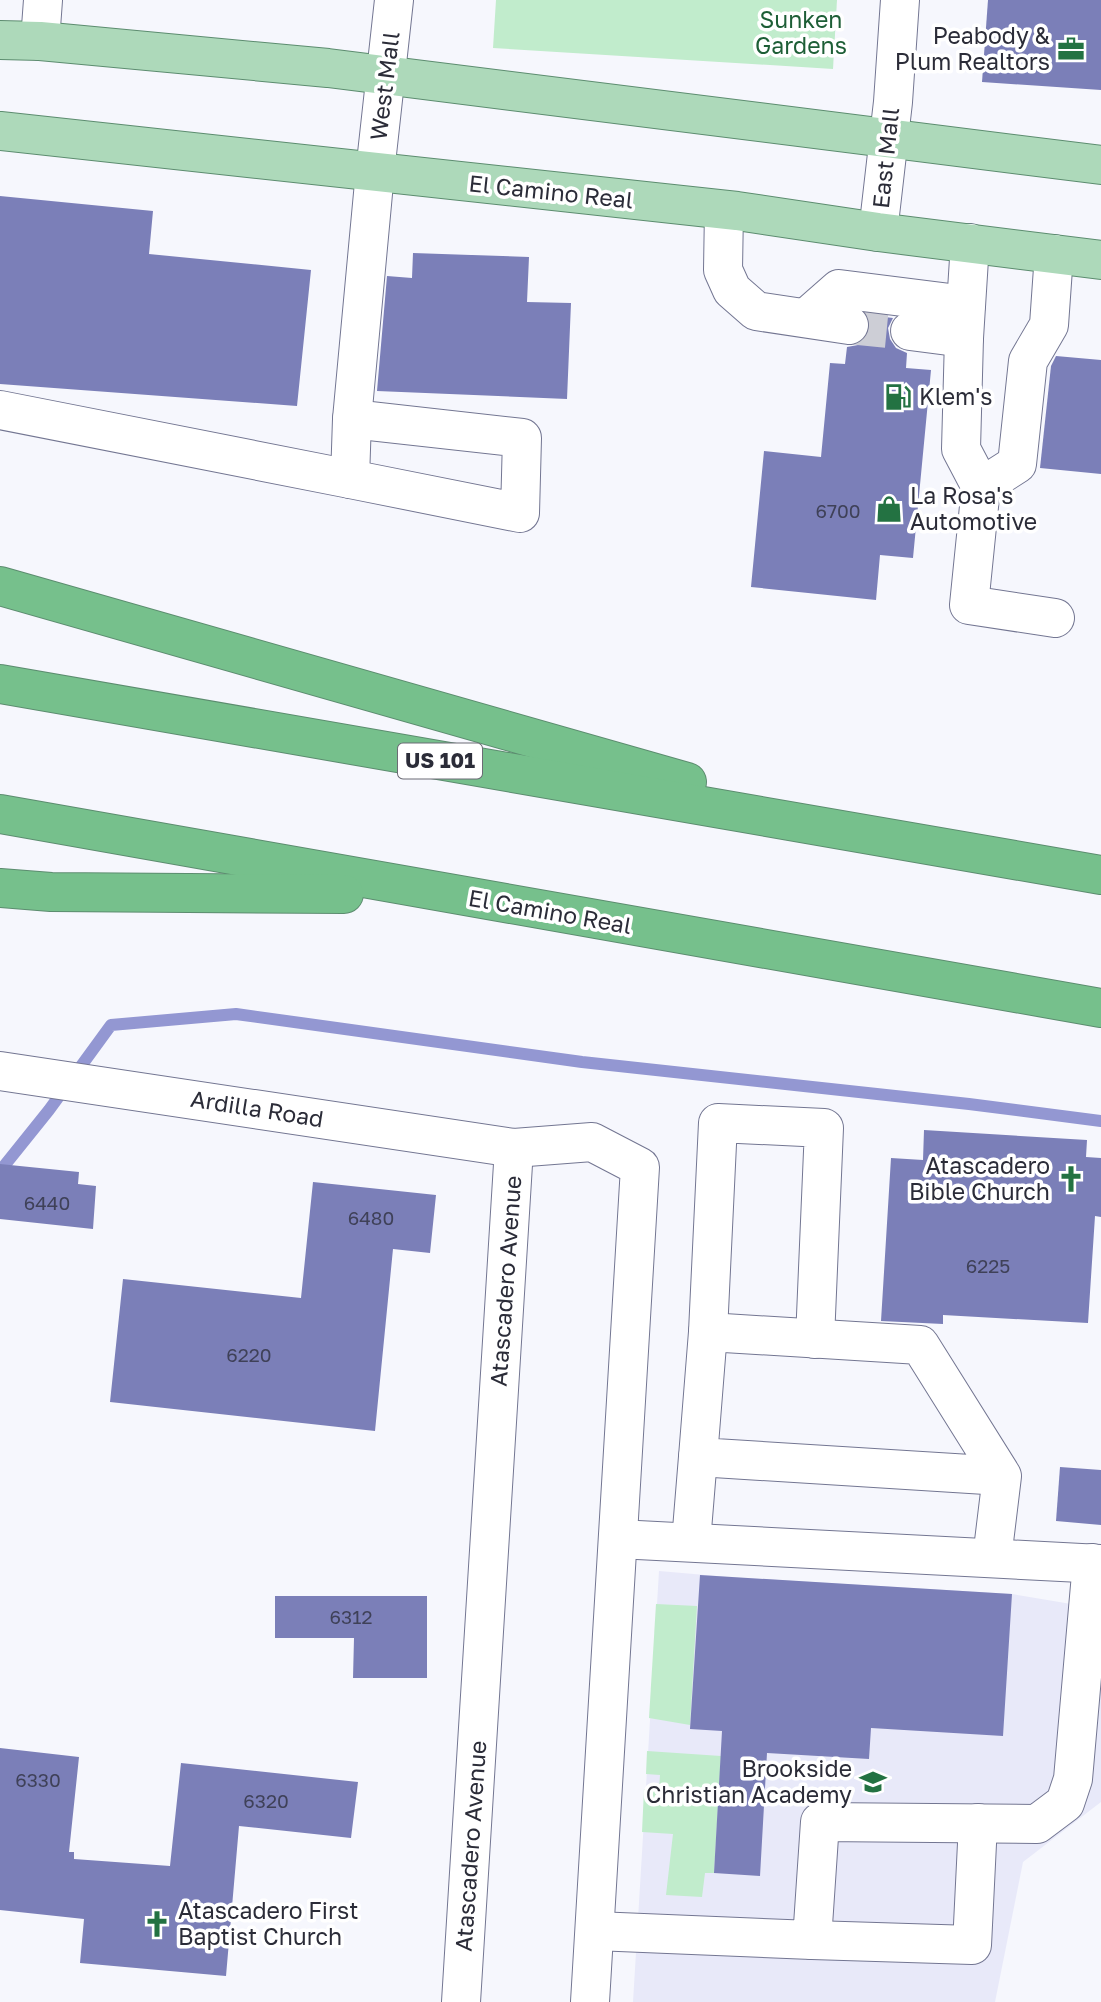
<svg xmlns="http://www.w3.org/2000/svg" width="1101" height="2002" font-family="'Golos Text',sans-serif">
<rect width="100%" height="100%" fill="#f6f7fd"/>
<polygon fill="#e8e9f9" points="659,1571 728,1577 1012,1594 1101,1609 1101,1802 1023,1862 995,2002 633,2002"/>
<g fill="#c1eccc">
<polygon points="496,0 837,0 833,69 493,48"/>
<polygon points="656,1604 697,1606 690,1725 649,1718"/>
<polygon points="647,1751 721,1756 714,1873 705,1873 702,1897 666,1895 673,1834 642,1832 644,1789 659,1789 660,1775 646,1774"/>
</g>
<g fill="none" stroke-linecap="round" stroke-linejoin="round">
<polyline stroke="#9397d2" stroke-width="12" points="0,1171 49,1110 111,1025 236,1014 582,1062 969,1104 1101,1121"/>
</g>
<g fill="#7b7fb8">
<polygon points="988,0 1101,0 1101,90 982,82"/>
<polygon points="0,196 153,211 149,254 311,270 297,406 0,384"/>
<polygon points="413,253 529,257 527,302 571,303 567,399 377,391 387,276 412,278"/>
<polygon points="868,315 893,318 888,328 890,339 896,348 907,353 906,368 931,370 913,558 880,555 876,600 751,587 764,451 821,457 830,363 845,364 847,347 858,345 866,338 871,328"/>
<polygon points="1056,356 1101,360 1101,474 1040,468 1051,366"/>
<polygon points="924,1130 1087,1140 1086,1157 1101,1158 1101,1217 1095,1216 1088,1323 943,1315 943,1324 881,1321 891,1158 923,1160"/>
<polygon points="0,1164 79,1172 78,1184 96,1186 93,1229 0,1219"/>
<polygon points="313,1182 436,1195 430,1253 393,1249 375,1431 110,1402 123,1279 301,1298"/>
<polygon points="1060,1467 1101,1470 1101,1525 1056,1521"/>
<polygon points="700,1575 1012,1594 1003,1736 871,1728 869,1759 767,1753 760,1876 714,1873 722,1731 690,1729"/>
<polygon points="275,1596 427,1596 427,1678 353,1678 354,1638 275,1638"/>
<polygon points="0,1748 79,1757 69,1852 74,1852 74,1859 170,1866 181,1763 358,1782 351,1838 239,1826 226,1976 80,1963 84,1919 0,1910"/>
</g>
<g fill="none" stroke-linecap="round" stroke-linejoin="round">
<polyline stroke="#cdced6" stroke-width="38" stroke-dasharray="38 19" stroke-linecap="butt" points="849,325 910,331"/>
<defs>
<g id="minor">
<polyline points="40,41 43,0"/>
<polyline points="724,210 723,270 732,290 756,311 849,325"/>
<polyline points="878,232 893,102 900,0"/>
<polyline points="970,243 964,338 961,449 981,487 969,605 1055,618"/>
<polyline points="806,318 839,289 966,305"/>
<polyline points="910,331 964,338"/>
<polyline points="0,410 350,479 352,419 375,172 394,0"/>
<polyline points="350,479 520,513 522,438 352,419"/>
<polyline points="981,487 1017,464 1028,361 1049,325 1054,254"/>
<polyline points="0,1071 514,1148 592,1142 640,1167 590,2002"/>
<polyline points="708,1332 718,1123 824,1128 815,1339"/>
<polyline points="618,1539 1101,1564"/>
<polyline points="691,1542 698,1457"/>
<polyline points="992,1558 1002,1476 698,1457 708,1332 920,1345 1002,1476"/>
<polyline points="595,1931 812,1940 820,1822 1037,1824 1065,1803 1073,1779 1092,1563"/>
<polyline points="812,1940 972,1945 978,1823"/>
<polyline points="461,2002 514,1148"/>
</g>
<g id="major">
<polyline points="0,40 40,41 328,68 1101,165"/>
<polyline points="0,131 737,211 878,232 1101,260"/>
</g>
<g id="highway">
<polyline points="0,586 687,782"/>
<polyline points="0,684 1101,875"/>
<polyline points="0,814 1101,1008"/>
<polyline points="0,888 51,892 344,894"/>
</g>
</defs>
<use href="#minor" stroke="#737692" stroke-width="40"/>
<use href="#major" stroke="#5c8c6f" stroke-width="40"/>
<use href="#highway" stroke="#5c8c6f" stroke-width="40"/>
<use href="#minor" stroke="#fff" stroke-width="38"/>
<use href="#major" stroke="#add9ba" stroke-width="38"/>
<use href="#highway" stroke="#76c08c" stroke-width="38"/>
</g>
<defs>
<symbol id="office-bare" viewBox="-9 -9 18 18"><path d="M-6-3h4V-5.5h4V-3h4V5H-6ZM-1-4.5V-3h2v-1.5ZM-6 0V1H6V0Z" fill="#237242" stroke="#fff" stroke-width="2.5" paint-order="stroke"/></symbol>
<symbol id="fuel-bare" viewBox="-9 -9 18 18"><path d="M-5.5-6h7V0h2V4h1.3V-2.5L3-4.5l.8-.8L6-3V5H2.5V1h-1V6h-7ZM-4.2-4.7v3.2H.2V-4.7Z" fill="#237242" stroke="#fff" stroke-width="2.5" paint-order="stroke"/></symbol>
<symbol id="shop-bare" viewBox="-9 -9 18 18"><path d="M-5-2.5h2.3a2.7 3.5 0 0 1 5.4 0H5L5.5 6h-11ZM-1.5-2.5h3a1.5 2.3 0 0 0-3 0Z" fill="#237242" stroke="#fff" stroke-width="2.5" paint-order="stroke"/></symbol>
<symbol id="church-bare" viewBox="-9 -9 18 18"><path d="M-1.2-6h2.4v3.5h3.3v2.4h-3.3V6h-2.4V-.1h-3.3v-2.4h3.3Z" fill="#237242" stroke="#fff" stroke-width="2.5" paint-order="stroke"/></symbol>
<symbol id="school-bare" viewBox="-9 -9 18 18"><path d="M0-5L7-2L0 1L-7-2ZM-4 1L0 2.5L4 1V4Q0 6-4 4Z" fill="#237242" stroke="#fff" stroke-width="2.5" paint-order="stroke"/></symbol>
</defs>
<g fill-rule="evenodd">
<use href="#office-bare" x="1052" y="30" width="38" height="38"/>
<use href="#fuel-bare" x="879" y="378" width="38" height="38"/>
<use href="#shop-bare" x="870" y="490" width="38" height="38"/>
<use href="#church-bare" x="1052" y="1160" width="38" height="38"/>
<use href="#school-bare" x="854" y="1763" width="38" height="38"/>
<use href="#church-bare" x="138" y="1905" width="38" height="38"/>
</g>
<g text-anchor="middle" stroke-width="7" stroke-linejoin="round" paint-order="stroke">
<g font-size="19" fill="#3f4158">
<text x="838" y="518">6700</text>
<text x="47" y="1210">6440</text>
<text x="371" y="1225">6480</text>
<text x="988" y="1273">6225</text>
<text x="249" y="1362">6220</text>
<text x="351" y="1624">6312</text>
<text x="38" y="1787">6330</text>
<text x="266" y="1808">6320</text>
</g>
<rect fill="#fff" stroke="#6b6b74" stroke-width="2" x="398" y="743.5" width="84" height="35" rx="5"/>
<g font-size="21" font-weight="bold" fill="#2b2c38">
<text x="440" y="768">US 101</text>
</g>
<g font-size="23" fill="#1d5e36" stroke="#fff">
<text x="801" y="28">Sunken<tspan x="801" dy="26">Gardens</tspan></text>
</g>
<g font-size="23" fill="#2b2c38" stroke="#fff" text-anchor="end">
<text x="1050" y="44">Peabody &amp;<tspan x="1050" dy="26">Plum Realtors</tspan></text>
<text x="919" y="405" text-anchor="start">Klem's</text>
<text x="910" y="504" text-anchor="start">La Rosa's<tspan x="910" dy="26">Automotive</tspan></text>
<text x="1050" y="1174">Atascadero<tspan x="1050" dy="26">Bible Church</tspan></text>
<text x="852" y="1777">Brookside<tspan x="852" dy="26">Christian Academy</tspan></text>
<text x="178" y="1919" text-anchor="start">Atascadero First<tspan x="178" dy="26">Baptist Church</tspan></text>
</g>
<g font-size="23" fill="#2b2c38" stroke="#fff">
<text transform="translate(385 86) rotate(-83)" y="8">West Mall</text>
<text transform="translate(886 158) rotate(-84)" y="8">East Mall</text>
<text transform="translate(551 192) rotate(6)" y="8">El Camino Real</text>
<text transform="translate(550 912) rotate(10)" y="8">El Camino Real</text>
<text transform="translate(257 1109) rotate(9)" y="8">Ardilla Road</text>
<text transform="translate(506 1281) rotate(-86)" y="8">Atascadero Avenue</text>
<text transform="translate(471 1846) rotate(-86)" y="8">Atascadero Avenue</text>
</g>
</g>
</svg>
